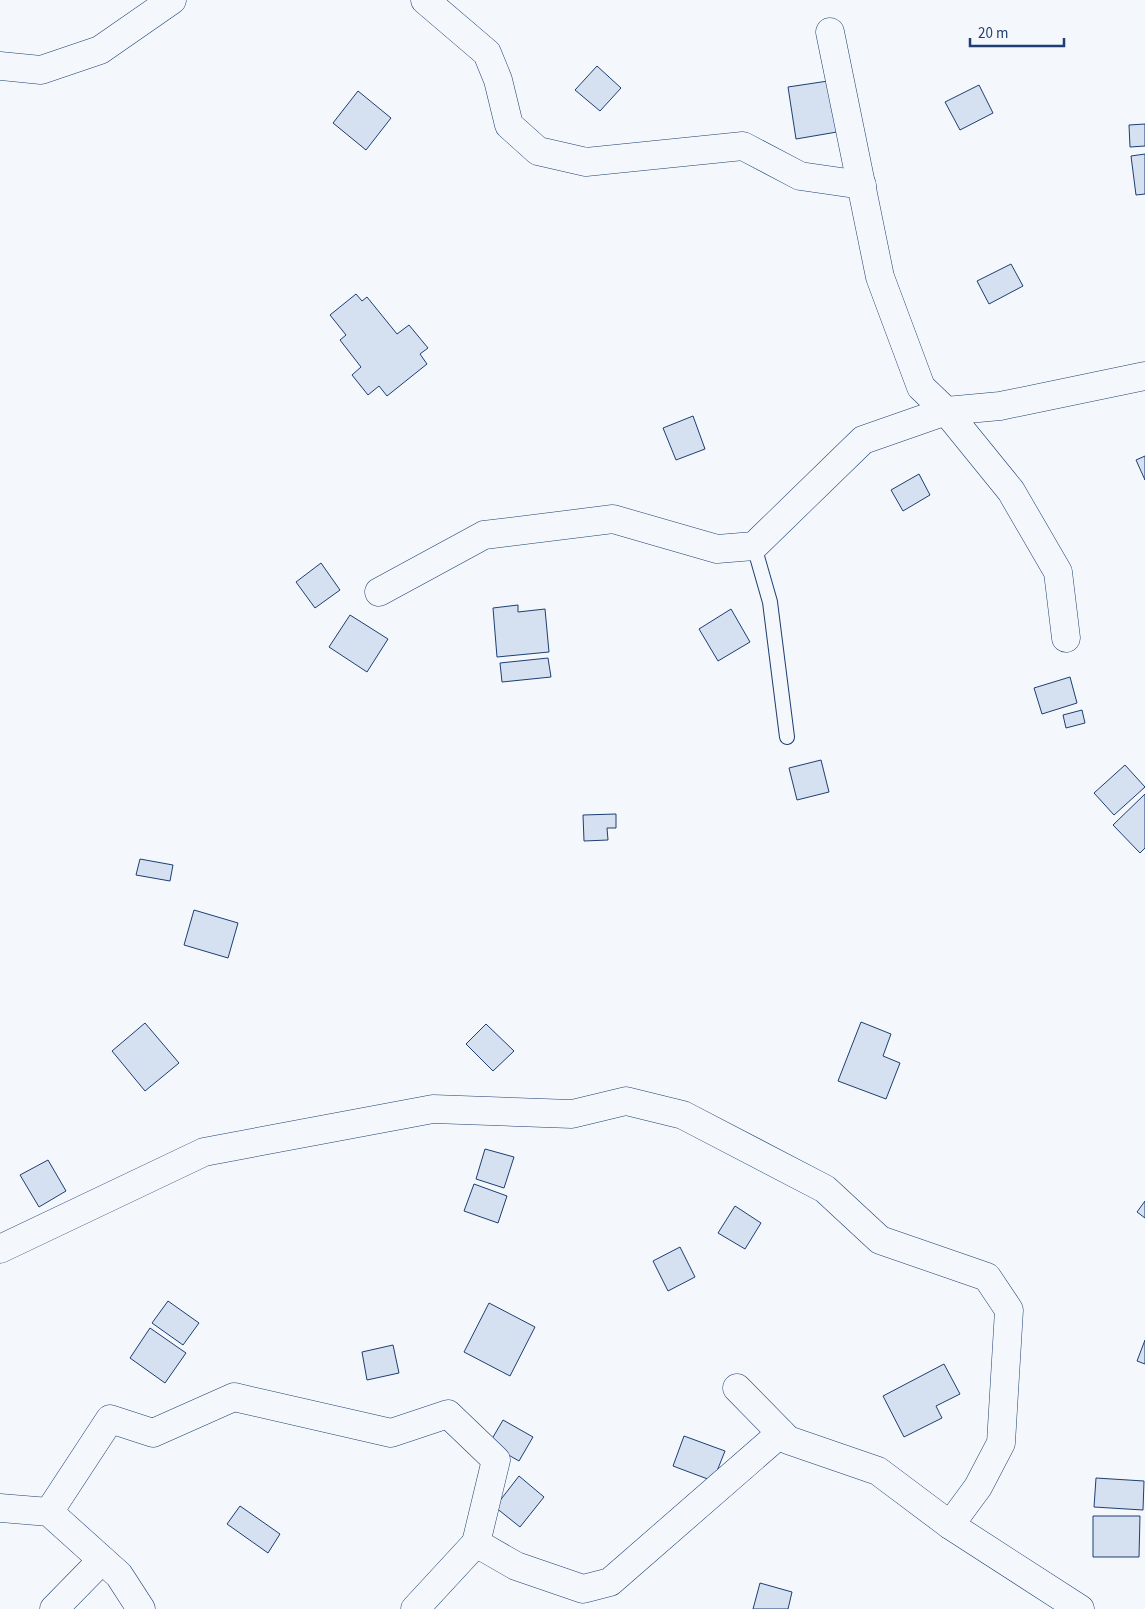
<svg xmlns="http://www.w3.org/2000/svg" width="1145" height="1609" font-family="'Source Sans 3',sans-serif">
<rect width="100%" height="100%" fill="#f4f7fb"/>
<g fill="#d5e0f0" stroke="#1d3f73">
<polygon points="597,66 621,88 600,111 575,90"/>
<polygon points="828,81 837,132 796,139 788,87"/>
<polygon points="979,85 993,113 960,130 945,102"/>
<polygon points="358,91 391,118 366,150 333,123"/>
<polygon points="1145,124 1145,146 1130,147 1129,125"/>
<polygon points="1145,154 1145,194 1136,195 1131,156"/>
<polygon points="1011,264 1023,286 989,304 977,281"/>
<polygon points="356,294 362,301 367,297 397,334 409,325 428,348 420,354 427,364 387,396 379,386 368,395 352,375 361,367 340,340 346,335 330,315"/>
<polygon points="693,416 705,449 676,460 663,428"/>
<polygon points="1145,456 1145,480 1136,460"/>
<polygon points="919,474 930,495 903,511 891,490"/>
<polygon points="321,563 340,590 315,608 296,582"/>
<polygon points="518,605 518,612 545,609 549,652 497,657 493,608"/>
<polygon points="731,609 750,642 718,661 699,629"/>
<polygon points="350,615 388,639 367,672 329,647"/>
<polygon points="548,658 551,677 502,682 500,663"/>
<polygon points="1070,677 1077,703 1042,714 1034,688"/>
<polygon points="1082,710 1085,723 1066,728 1063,715"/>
<polygon points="821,760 829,792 797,800 789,768"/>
<polygon points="1125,765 1145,787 1114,815 1094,793"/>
<polygon points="1145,794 1145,848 1140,853 1113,825"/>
<polygon points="616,814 616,828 607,828 608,840 584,841 583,815"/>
<polygon points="140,859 173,865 170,881 136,875"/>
<polygon points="194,910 238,923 228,958 184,945"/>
<polygon points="861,1022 891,1034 883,1056 900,1063 886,1099 838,1081"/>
<polygon points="145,1023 179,1063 145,1091 112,1051"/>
<polygon points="486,1024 514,1051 493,1071 466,1044"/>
<polygon points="485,1149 514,1157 504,1188 476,1179"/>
<polygon points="48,1160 66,1191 39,1207 20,1175"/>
<polygon points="474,1184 507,1196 498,1223 464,1211"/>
<polygon points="1145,1201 1145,1218 1137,1212"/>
<polygon points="735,1206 761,1223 745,1249 718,1233"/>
<polygon points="680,1247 695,1277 668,1291 653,1261"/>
<polygon points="168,1301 199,1323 183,1345 152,1323"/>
<polygon points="489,1303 535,1327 510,1376 464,1352"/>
<polygon points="150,1328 186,1353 165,1383 130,1358"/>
<polygon points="1145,1340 1145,1364 1137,1361"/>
<polygon points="393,1345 399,1373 367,1380 362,1352"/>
<polygon points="944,1364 960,1394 936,1406 942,1418 904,1437 883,1396"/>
<polygon points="503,1420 533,1437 519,1461 489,1444"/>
<polygon points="684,1436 725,1451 713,1481 673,1466"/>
<polygon points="519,1476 544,1497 520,1527 495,1507"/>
<polygon points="1096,1478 1144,1481 1143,1510 1094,1507"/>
<polygon points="240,1506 280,1534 268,1553 227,1524"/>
<polygon points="1093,1516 1140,1516 1139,1557 1093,1557"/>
<polygon points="760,1583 792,1592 788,1609 753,1609"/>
</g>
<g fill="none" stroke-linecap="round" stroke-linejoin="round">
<defs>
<polyline id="lane" points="754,546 770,602 787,737"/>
<g id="street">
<polyline points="425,0 487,53 498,80 509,125 538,151 586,162 743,146 800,176 862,185"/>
<polyline points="830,32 880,277 921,387 946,411 1000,406 1145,376"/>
<polyline points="0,66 41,70 100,50 172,0"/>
<polyline points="379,592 484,535 613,519 717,549 754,546 863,440 946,411 1011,491 1058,572 1066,638"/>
<polyline points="0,1249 204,1152 433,1109 572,1114 626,1101 683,1115 825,1189 880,1240 987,1277 1009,1310 1001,1443 978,1487 950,1525"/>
<polyline points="737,1388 788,1440 878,1471 950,1525 1080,1609"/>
<polyline points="0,1508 49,1512 119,1575 141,1609"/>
<polyline points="49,1512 110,1419 153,1433 234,1397 391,1433 448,1414 496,1460 476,1543"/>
<polyline points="54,1609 102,1560"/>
<polyline points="415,1609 476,1543 516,1566 583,1589 610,1582 781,1433"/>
</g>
</defs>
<use href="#lane" stroke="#1d3f73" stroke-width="16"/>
<use href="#street" stroke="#1d3f73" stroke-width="29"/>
<use href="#lane" stroke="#f4f7fb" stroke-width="14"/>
<use href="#street" stroke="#f4f7fb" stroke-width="28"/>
</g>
<path d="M970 38v8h94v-8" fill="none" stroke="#1d3f73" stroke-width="2.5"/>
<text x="978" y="38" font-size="15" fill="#1d3f73" stroke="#f4f7fb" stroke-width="4" paint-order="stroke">20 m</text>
</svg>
